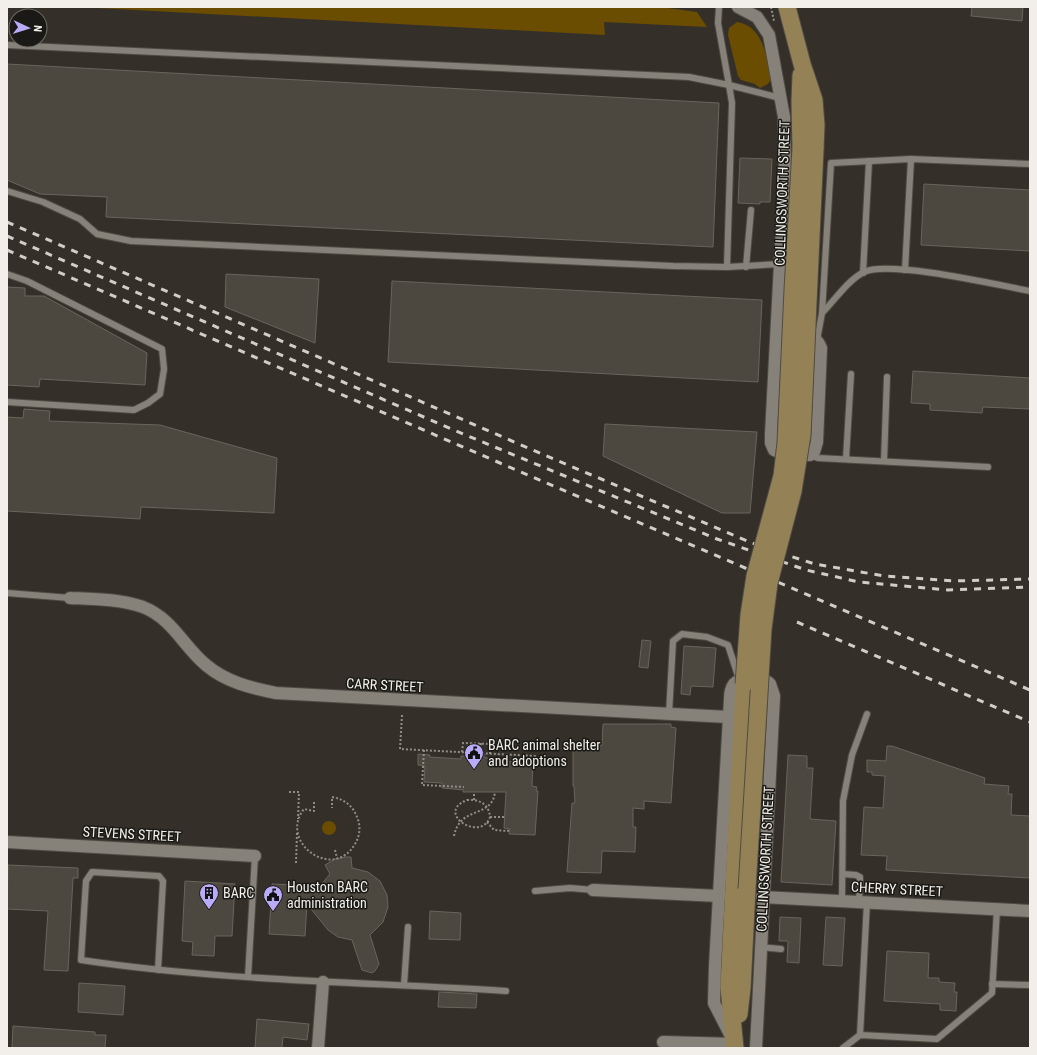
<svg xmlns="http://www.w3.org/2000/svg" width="1037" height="1055" font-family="'Roboto Condensed',sans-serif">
<rect width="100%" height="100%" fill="#343029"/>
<g fill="#6b4d02">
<polygon points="79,7 660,7 697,12 707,27 604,22 605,35"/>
<path d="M737,22C763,26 767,57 771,79L768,84L760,88L755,84L741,80L738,76L728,35L729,28Z"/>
<circle cx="329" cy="828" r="7"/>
</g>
<g fill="#4c4840" stroke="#69645c">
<polygon points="972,7 1023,7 1022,21 971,16"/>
<polygon points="7,64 719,103 713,247 106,217 107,197 40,194 7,180"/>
<polygon points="740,158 772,159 770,202 760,202 760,204 738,203"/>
<polygon points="924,184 1030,190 1030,251 921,245"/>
<polygon points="226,274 319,279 315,343 225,307"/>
<polygon points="392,281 762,300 758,382 388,362"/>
<polygon points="7,287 25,288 25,296 44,296 147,353 145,385 40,379 39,387 7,385"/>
<polygon points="913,371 1030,378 1030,409 983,407 982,413 930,410 930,404 911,403"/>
<polygon points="24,409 50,411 49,421 160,425 277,458 274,513 141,507 140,519 7,511 7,417 23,418"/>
<polygon points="605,424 757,432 750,513 722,513 603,456"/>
<polygon points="642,640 651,641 648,668 639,667"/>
<polygon points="684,646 716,648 713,687 691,686 690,695 681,694"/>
<polygon points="603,724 671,724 671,727 676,728 671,803 644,801 644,809 633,808 633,827 636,827 635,852 602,851 601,873 567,872 572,803 575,803 574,786 573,786 573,744 602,745"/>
<polygon points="887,746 892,746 985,778 984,784 1009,786 1008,794 1012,794 1011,815 1030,816 1030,878 886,870 887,856 861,855 864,807 883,808 885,776 872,775 872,772 867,772 867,760 886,761"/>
<polygon points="418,754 430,755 429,757 461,759 461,756 465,756 468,754 484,754 484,757 490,759 489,761 522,762 522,760 533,761 532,786 537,787 536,791 538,791 535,835 509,834 510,829 504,828 506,792 463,792 464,790 442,788 442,783 424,782 425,766 418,765"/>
<polygon points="788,755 807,756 807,768 813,768 810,819 836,821 832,885 781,882"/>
<polygon points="345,857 351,857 352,868 368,872 380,881 387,895 388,907 383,922 370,935 379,964 375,971 372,973 362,970 352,940 338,937 328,930 307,904 305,936 269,934 272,884 320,886 330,874 325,865 335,859"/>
<polygon points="8,865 78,868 78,878 73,878 68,971 44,970 48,911 7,909"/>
<polygon points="185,881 235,884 232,936 215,936 214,956 192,955 193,942 182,941"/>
<polygon points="430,911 461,913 460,940 429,939"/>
<polygon points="780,917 801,918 799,963 787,962 788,941 779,941"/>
<polygon points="826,917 845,918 842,966 823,965"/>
<polygon points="887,951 929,953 928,978 939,978 939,982 955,983 954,992 957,992 956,1011 940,1010 940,1004 884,1001"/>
<polygon points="79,983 125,986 123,1015 78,1012"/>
<polygon points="439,992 477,994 476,1008 438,1007"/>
<polygon points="257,1019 309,1024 307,1040 283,1037 282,1048 255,1048"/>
<polygon points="13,1026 95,1032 95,1035 106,1035 105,1048 12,1048"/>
</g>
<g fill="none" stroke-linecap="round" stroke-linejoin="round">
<defs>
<g id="service">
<polyline points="7,45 689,77 729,85 718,23 719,7"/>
<polyline points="7,191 43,202 80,219 97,234 131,241 673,266 727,267 780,264"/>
<polyline points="727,267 732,103 729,85 780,98"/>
<polyline points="746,267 751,210"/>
<polyline points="905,270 911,159"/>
<polyline points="863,273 869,161"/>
<polyline points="7,274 27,281 162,349 164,369 160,394 148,403 134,410 7,402"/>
<path d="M822,313C835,300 848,280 864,272C889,260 998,285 1030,291"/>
<polyline points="817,340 822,313 831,163 911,159 1030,164"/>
<polyline points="810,455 818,458 988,467"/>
<polyline points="846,459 851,374"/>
<polyline points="884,461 887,377"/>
<polyline points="7,593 70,598"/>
<polyline points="669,714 673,641 682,634 707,637 728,645 739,679"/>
<polyline points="843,874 856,875 860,877 859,902"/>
<polyline points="535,891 570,888 593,890"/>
<polyline points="842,901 843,801 852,755 867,714"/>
<polyline points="760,947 781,949"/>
<path d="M158,970L163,881L159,876L92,872L86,881L81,960C221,981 364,982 506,991"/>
<polyline points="248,977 255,856"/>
<polyline points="992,984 1030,985"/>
<polyline points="404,985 408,927"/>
<polyline points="860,1035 867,902"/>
<polyline points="843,1048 860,1035 937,1039 992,993 997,909"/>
</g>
<g id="minor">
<path d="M738,7L757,17L769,35L784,117L785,170L771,434V443L774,450L788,455H810L814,452L817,442L821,348C816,333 791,325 777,324"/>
<path d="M70,598C95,599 119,599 143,607C173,619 183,646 206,665C226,682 251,688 276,693L728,717"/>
<polyline points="7,842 255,856"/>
<polyline points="593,890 719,896"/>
<polyline points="762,897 1030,911"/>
<path d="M663,1042L735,1044L714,1003L715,966L730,699C730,694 731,688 734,684C741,677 764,677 770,684L774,696L756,1048"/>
<polyline points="318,1048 323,982"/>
</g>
<g id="secondary">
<polyline points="787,7 802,64 814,100 816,125 815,149"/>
<polyline points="801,75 800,101 801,148"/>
<polyline points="739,1014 742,988 747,889"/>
<polyline points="735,1048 729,987 744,684"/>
</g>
</defs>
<use href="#service" stroke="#4f4c45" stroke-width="8"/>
<use href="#minor" stroke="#4f4c45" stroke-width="14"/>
<use href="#secondary" stroke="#4f4c45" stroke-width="19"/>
<g stroke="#918d87" stroke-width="2" stroke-dasharray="2 2" stroke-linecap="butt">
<polyline points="771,7 774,21"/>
<polyline points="402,715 400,749 536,756"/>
<polyline points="424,750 422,785 464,787"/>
<polyline points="462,752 463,743 490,744 490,754"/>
<polyline points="472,753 472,743"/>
<polyline points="480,753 481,743"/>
<polyline points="528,760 528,756"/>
<polyline points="289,792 299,792 298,819"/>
<path d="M467,800C479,799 489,804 490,817C481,843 434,813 467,800Z"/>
<polyline points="474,800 474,793"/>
<path d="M314,802V811L304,809C278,842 333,882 355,844C360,836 361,826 357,817C353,806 344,799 332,797V808"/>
<polyline points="490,817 505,817"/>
<polyline points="487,822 494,830 508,831 508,829"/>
<path d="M454,836C460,805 492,819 495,792"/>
<polyline points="335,850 337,858"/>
<polyline points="296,863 297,833"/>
</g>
<use href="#service" stroke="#878279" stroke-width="6"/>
<use href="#minor" stroke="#878279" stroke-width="12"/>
<use href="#secondary" stroke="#948256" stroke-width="17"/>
<g stroke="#d1cec8" stroke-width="3" stroke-dasharray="7 7" stroke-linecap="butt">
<polyline points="7,222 542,454 764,548 815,564 884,576 953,581 1030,579"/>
<polyline points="7,236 456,431 717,539 806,570 859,582 948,590 1030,587"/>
<polyline points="7,250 500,463 1030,690"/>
<polyline points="797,622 1030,722"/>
</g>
<defs>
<g id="secondary-bridge">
<polyline points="744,684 749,615 755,576 782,476 786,443 793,290 801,148"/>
<polyline points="747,889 763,629 769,583 793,491 802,435 815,149"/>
</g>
</defs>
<use href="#secondary-bridge" stroke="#4f4c45" stroke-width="19" stroke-linecap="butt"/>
<use href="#secondary-bridge" stroke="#948256" stroke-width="17"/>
</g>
<defs>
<symbol id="civic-pin" viewBox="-11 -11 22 30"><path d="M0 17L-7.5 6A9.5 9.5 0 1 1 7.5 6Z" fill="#b9abf7" stroke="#1a1915"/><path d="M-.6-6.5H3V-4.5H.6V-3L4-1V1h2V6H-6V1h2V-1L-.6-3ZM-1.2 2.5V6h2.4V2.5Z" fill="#111"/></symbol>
<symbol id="building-pin" viewBox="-11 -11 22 30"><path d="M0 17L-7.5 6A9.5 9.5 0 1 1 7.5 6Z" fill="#b9abf7" stroke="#1a1915"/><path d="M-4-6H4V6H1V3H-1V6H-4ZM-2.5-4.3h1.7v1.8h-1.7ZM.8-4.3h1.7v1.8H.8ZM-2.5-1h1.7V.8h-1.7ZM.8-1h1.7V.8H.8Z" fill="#111"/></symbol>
</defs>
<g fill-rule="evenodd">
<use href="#civic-pin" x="463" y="742" width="22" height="30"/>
<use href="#building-pin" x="198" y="882" width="22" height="30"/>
<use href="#civic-pin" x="262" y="884" width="22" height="30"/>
</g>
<g text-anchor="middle" stroke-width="3" stroke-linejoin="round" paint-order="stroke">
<g font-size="14" fill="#f2efea" stroke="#1a1915">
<text transform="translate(782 193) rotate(-88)" y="5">COLLINGSWORTH STREET</text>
<text transform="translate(385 685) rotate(3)" y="5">CARR STREET</text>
<text transform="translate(132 834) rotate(3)" y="5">STEVENS STREET</text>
<text transform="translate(765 859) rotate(-87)" y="5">COLLINGSWORTH STREET</text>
<text transform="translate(897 889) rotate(3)" y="5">CHERRY STREET</text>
</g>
<g font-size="14" fill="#f2efea" stroke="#1a1915" text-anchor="start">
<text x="488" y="750">BARC animal shelter<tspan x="488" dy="16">and adoptions</tspan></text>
<text x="287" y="892">Houston BARC<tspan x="287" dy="16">administration</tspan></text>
<text x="223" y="898">BARC</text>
</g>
</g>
<rect width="1037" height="1055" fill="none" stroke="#f2efea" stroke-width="16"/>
<g transform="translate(28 28) rotate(94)"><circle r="19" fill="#1a1915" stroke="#706f6a"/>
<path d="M0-3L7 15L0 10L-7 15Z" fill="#b9abf7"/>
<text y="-6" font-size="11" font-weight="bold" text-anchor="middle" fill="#f2efea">N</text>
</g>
</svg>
